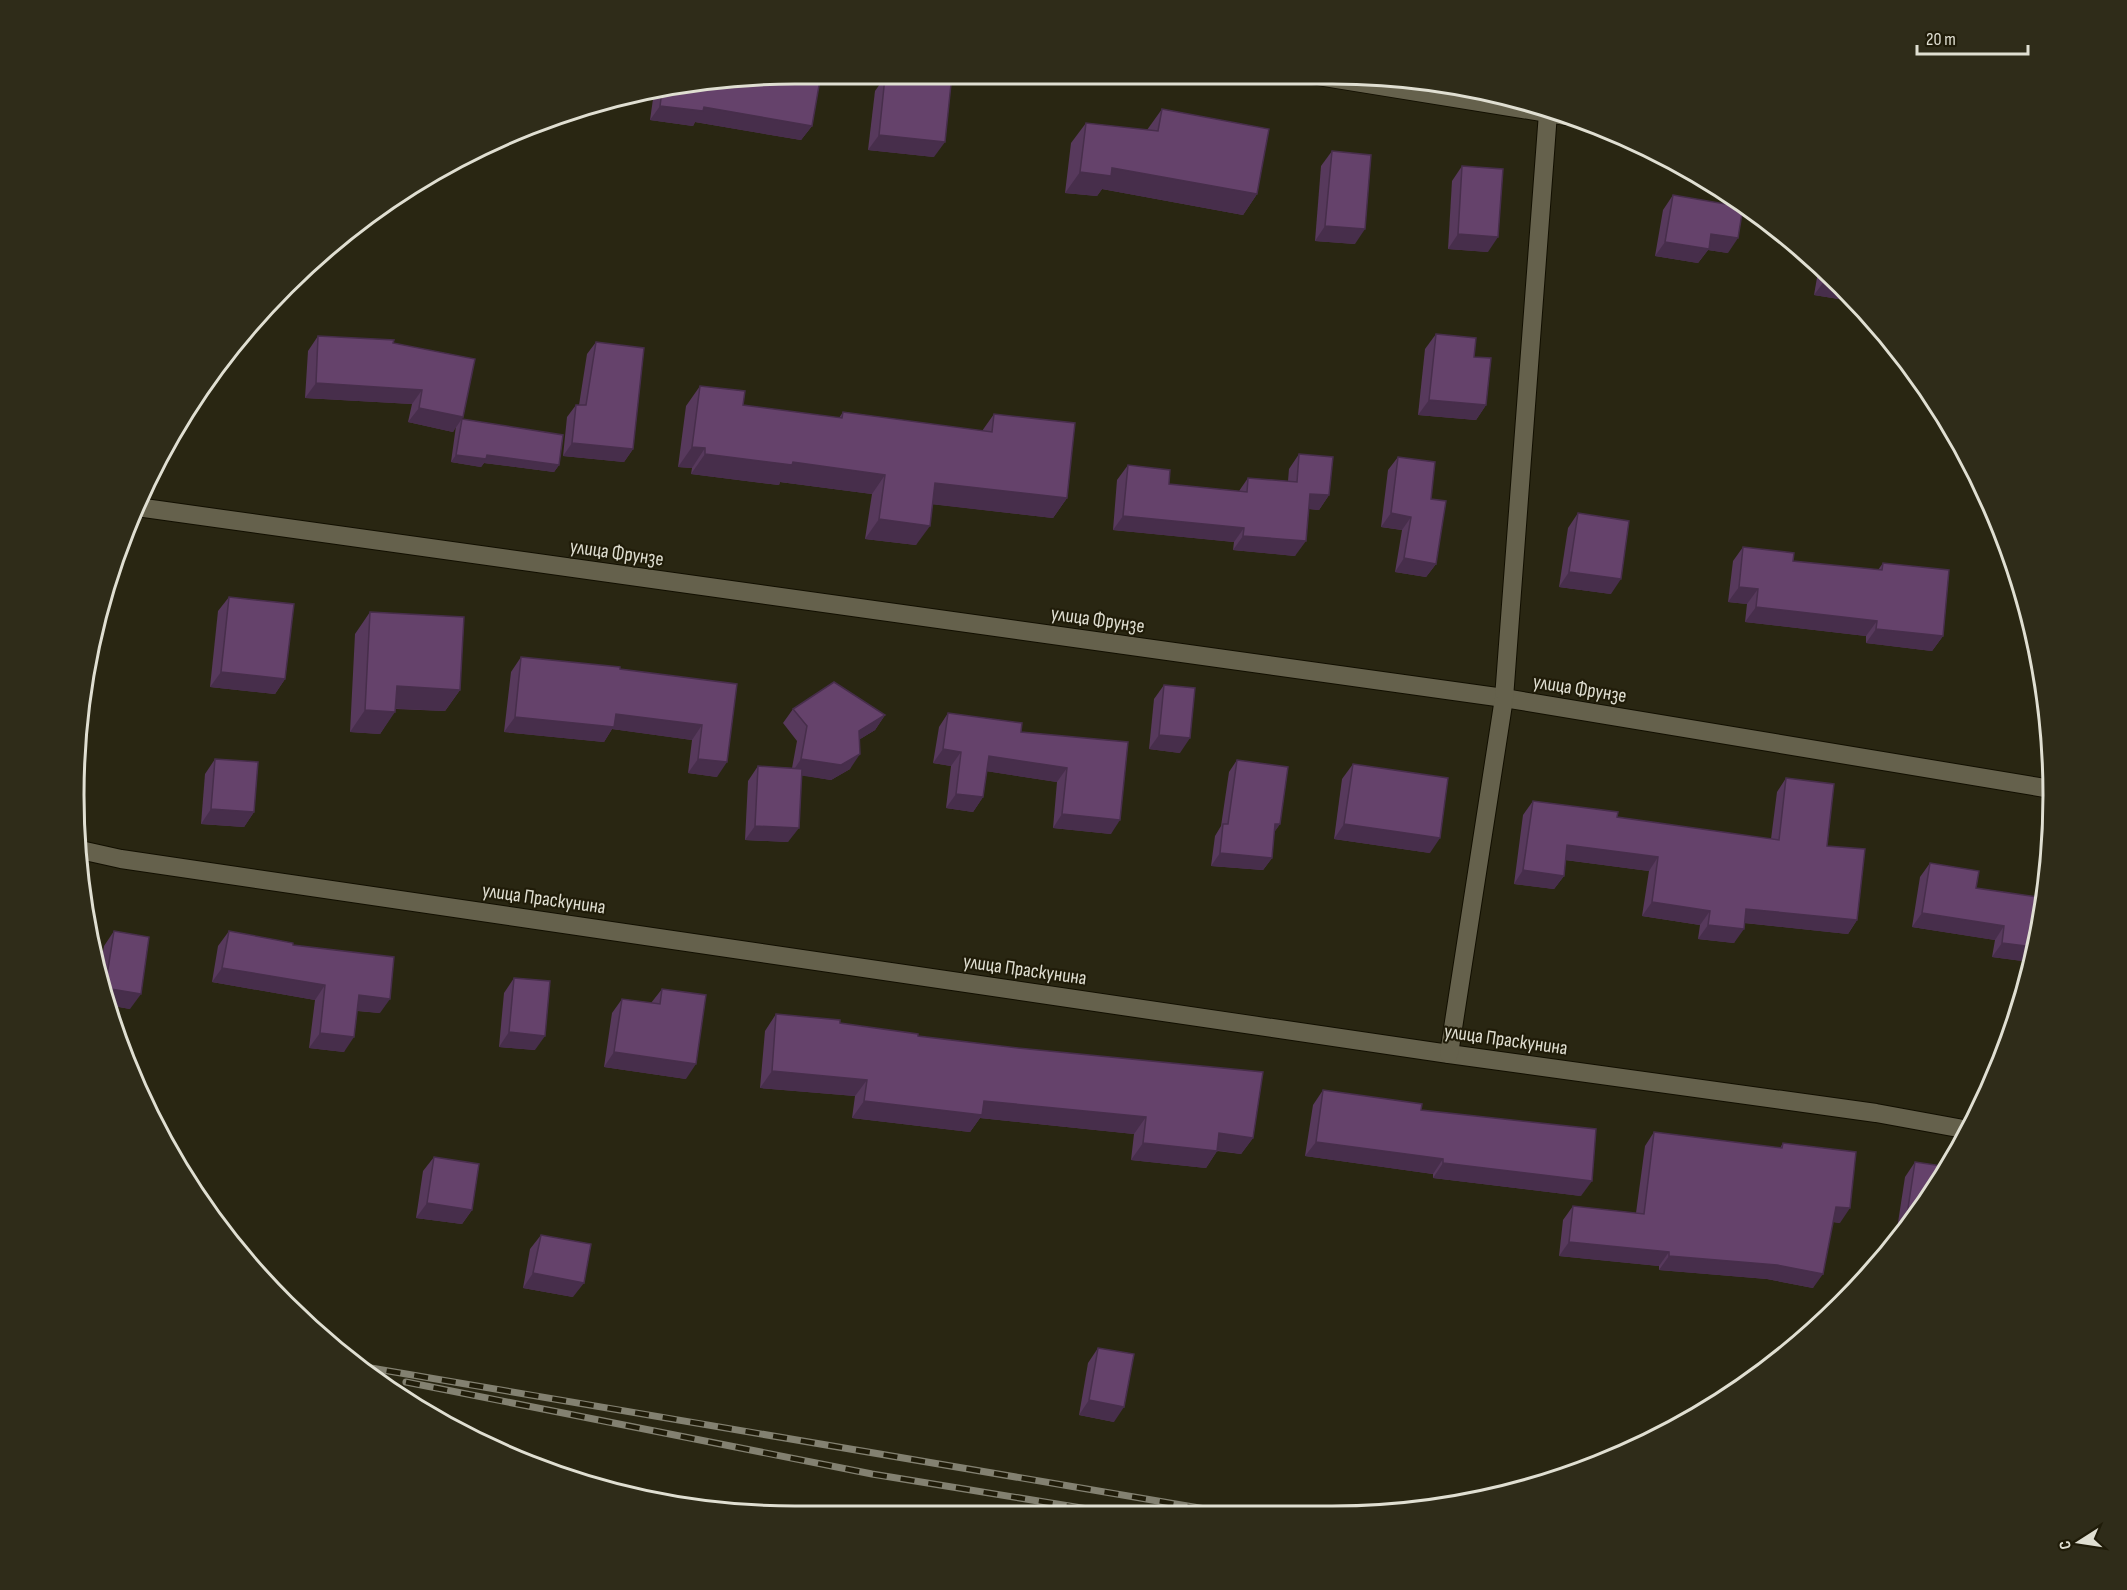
<svg xmlns="http://www.w3.org/2000/svg" width="2127" height="1590" font-family="'Sofia Sans Condensed',sans-serif">
<rect width="100%" height="100%" fill="#292612"/>
<g fill="none" stroke-linecap="round" stroke-linejoin="round">
<defs>
<g id="minor">
<polyline points="1312,75 1566,116"/>
<polyline points="137,507 1504,698 2051,789"/>
<polyline points="76,849 121,859 1449,1054 1876,1113 1969,1130"/>
<polyline points="1449,1054 1504,698 1548,113"/>
</g>
</defs>
<use href="#minor" stroke="#120f01" stroke-width="20"/>
<use href="#minor" stroke="#65614c" stroke-width="18"/>
<defs>
<g id="rail">
<polyline points="359,1366 1223,1512"/>
<polyline points="406,1382 872,1474 1106,1512"/>
</g>
</defs>
<use href="#rail" stroke="#838171" stroke-width="7"/>
<use href="#rail" stroke="#201c09" stroke-width="4.5" stroke-dasharray="14" stroke-linecap="butt"/>
</g>
<g fill="#57395c">
<polygon points="795,74 812,126 801,140 695,122 693,126 650,120 654,92"/>
<polygon points="885,77 934,157 868,150 875,91"/>
<polygon points="1162,109 1257,194 1243,215 1102,189 1097,196 1065,193 1071,143 1086,123 1147,130"/>
<polygon points="1332,151 1355,244 1315,241 1321,166"/>
<polygon points="1462,166 1488,252 1448,249 1452,181"/>
<polygon points="1673,195 1728,253 1708,250 1698,263 1655,256 1663,210"/>
<polygon points="1819,266 1842,285 1857,302 1814,295"/>
<polygon points="1436,334 1474,357 1486,405 1476,420 1418,415 1425,349"/>
<polygon points="318,336 393,343 462,419 559,465 554,472 484,463 481,467 451,462 456,426 453,432 408,422 412,404 305,398 308,351"/>
<polygon points="596,342 633,449 624,462 563,456 567,417 576,405 579,405 587,354"/>
<polygon points="700,386 743,405 839,418 843,412 982,431 994,414 1067,498 1053,518 932,504 916,545 865,539 872,494 780,482 779,485 691,474 692,468 678,467 686,406"/>
<polygon points="1299,454 1329,495 1319,510 1309,509 1295,556 1233,550 1234,542 1113,530 1117,480 1128,465 1169,484 1239,491 1248,478 1288,481 1289,469"/>
<polygon points="1398,457 1431,499 1436,564 1426,577 1395,572 1402,530 1381,527 1388,470"/>
<polygon points="1578,513 1611,594 1559,587 1568,528"/>
<polygon points="1743,547 1793,561 1878,570 1883,563 1943,636 1932,651 1866,643 1866,636 1745,622 1747,604 1728,602 1733,561"/>
<polygon points="229,597 285,679 275,694 210,687 218,611"/>
<polygon points="370,612 460,690 445,711 396,709 380,734 350,732 355,634"/>
<polygon points="2034,640 2039,667 2030,665"/>
<polygon points="521,657 737,684 717,777 688,773 692,740 612,729 604,742 504,732 511,672"/>
<polygon points="1164,685 1180,753 1149,749 1154,699"/>
<polygon points="793,709 885,715 875,730 860,739 850,769 831,780 801,775 788,842 745,840 748,781 758,766 792,768 797,741 783,723"/>
<polygon points="948,713 1021,732 1128,742 1111,834 1053,828 1057,782 986,771 983,797 973,812 946,808 951,766 933,763 939,727"/>
<polygon points="215,759 254,812 244,827 201,824 205,774"/>
<polygon points="1237,760 1280,824 1274,832 1272,858 1263,870 1211,866 1215,836 1221,826 1229,772"/>
<polygon points="1353,764 1430,853 1334,839 1342,779"/>
<polygon points="1786,778 1827,846 1857,920 1848,934 1744,923 1734,943 1698,939 1700,925 1642,916 1649,871 1565,860 1564,876 1554,889 1514,884 1523,815 1533,801 1617,817 1771,839 1777,792"/>
<polygon points="1930,863 1976,888 2045,898 2030,962 1992,957 1995,940 1912,927 1920,877"/>
<polygon points="114,931 130,1009 108,1005 99,975 104,946"/>
<polygon points="229,931 293,945 380,1013 357,1011 344,1052 309,1048 315,1000 212,982 218,946"/>
<polygon points="514,978 535,1050 499,1047 504,993"/>
<polygon points="662,989 686,1079 604,1067 612,1013 622,999 651,1003"/>
<polygon points="776,1014 840,1023 918,1036 1253,1138 1241,1154 1217,1151 1206,1168 1131,1160 1134,1134 980,1118 970,1132 852,1118 855,1096 760,1088 765,1031"/>
<polygon points="1323,1090 1421,1110 1581,1196 1433,1178 1433,1174 1305,1156 1313,1105"/>
<polygon points="1654,1132 1780,1148 1783,1143 1840,1223 1833,1222 1813,1288 1767,1279 1659,1270 1659,1266 1559,1256 1563,1220 1573,1206 1636,1213 1645,1146"/>
<polygon points="434,1157 472,1210 462,1224 416,1218 423,1171"/>
<polygon points="1915,1162 1949,1167 1895,1242 1905,1177"/>
<polygon points="541,1235 573,1297 523,1288 530,1249"/>
<polygon points="1098,1348 1114,1422 1079,1415 1088,1363"/>
</g>
<g fill="#472e4b">
<polygon points="660,106 704,107 812,126 801,140 695,122 693,126 650,120"/>
<polygon points="879,135 945,142 934,157 868,150"/>
<polygon points="1112,168 1257,194 1243,215 1102,189 1097,196 1065,193 1080,172"/>
<polygon points="1325,226 1365,229 1355,244 1315,241"/>
<polygon points="1458,234 1498,237 1488,252 1448,249"/>
<polygon points="1711,234 1738,238 1728,253 1708,250 1698,263 1655,256 1665,242"/>
<polygon points="1825,280 1839,282 1857,302 1814,295"/>
<polygon points="316,383 422,390 412,404 305,398"/>
<polygon points="1429,400 1486,405 1476,420 1418,415"/>
<polygon points="419,408 463,417 453,432 408,422"/>
<polygon points="572,443 633,449 624,462 563,456"/>
<polygon points="692,447 705,448 692,468 678,467"/>
<polygon points="705,454 793,462 885,475 872,494 780,482 779,485 691,474"/>
<polygon points="456,455 487,455 559,465 554,472 484,463 481,467 451,462"/>
<polygon points="935,483 1067,498 1053,518 921,503"/>
<polygon points="1310,494 1329,495 1319,510 1300,508"/>
<polygon points="1391,513 1411,517 1402,530 1381,527"/>
<polygon points="1123,516 1244,528 1234,542 1113,530"/>
<polygon points="879,519 930,526 916,545 865,539"/>
<polygon points="1243,536 1306,541 1295,556 1233,550"/>
<polygon points="1404,558 1436,564 1426,577 1395,572"/>
<polygon points="1569,572 1621,579 1611,594 1559,587"/>
<polygon points="1739,587 1758,589 1747,604 1728,602"/>
<polygon points="1756,607 1877,621 1866,636 1745,622"/>
<polygon points="1876,629 1943,636 1932,651 1866,643"/>
<polygon points="2037,656 2039,667 2030,665"/>
<polygon points="221,672 285,679 275,694 210,687"/>
<polygon points="397,686 460,690 445,711 382,708"/>
<polygon points="365,710 395,712 380,734 350,732"/>
<polygon points="616,714 702,725 692,740 612,729 604,742 504,732 515,717"/>
<polygon points="885,715 875,730 849,746 859,731"/>
<polygon points="1159,735 1190,738 1180,753 1149,749"/>
<polygon points="943,749 961,752 951,766 933,763"/>
<polygon points="860,754 850,769 831,780 791,774 801,759"/>
<polygon points="989,756 1067,768 1057,782 979,770"/>
<polygon points="698,759 727,762 717,777 688,773"/>
<polygon points="956,794 983,797 973,812 946,808"/>
<polygon points="211,809 254,812 244,827 201,824"/>
<polygon points="1062,814 1120,820 1111,834 1053,828"/>
<polygon points="1275,824 1280,824 1271,837"/>
<polygon points="1344,824 1440,838 1430,853 1334,839"/>
<polygon points="755,826 799,828 788,842 745,840"/>
<polygon points="1567,845 1658,857 1649,871 1558,859"/>
<polygon points="1220,853 1272,858 1263,870 1211,866"/>
<polygon points="1523,870 1564,876 1554,889 1514,884"/>
<polygon points="1652,902 1710,911 1700,925 1642,916"/>
<polygon points="1746,909 1857,920 1848,934 1736,922"/>
<polygon points="1922,913 2004,926 1995,940 1912,927"/>
<polygon points="1708,925 1744,929 1734,943 1698,939"/>
<polygon points="2002,943 2034,947 2030,962 1992,957"/>
<polygon points="222,968 325,985 315,1000 212,982"/>
<polygon points="105,988 141,994 130,1009 108,1005 104,991"/>
<polygon points="359,995 390,999 380,1013 349,1010"/>
<polygon points="509,1032 545,1036 535,1050 499,1047"/>
<polygon points="320,1033 354,1037 344,1052 309,1048"/>
<polygon points="614,1052 696,1064 686,1079 604,1067"/>
<polygon points="772,1071 867,1080 855,1096 760,1088"/>
<polygon points="864,1101 984,1101 1146,1117 1134,1134 980,1118 970,1132 852,1118"/>
<polygon points="1219,1133 1253,1138 1241,1154 1208,1149"/>
<polygon points="1316,1142 1443,1159 1433,1174 1305,1156"/>
<polygon points="1143,1143 1217,1151 1206,1168 1131,1160"/>
<polygon points="1443,1163 1592,1181 1581,1196 1433,1178"/>
<polygon points="427,1203 472,1210 462,1224 416,1218"/>
<polygon points="1836,1207 1850,1208 1840,1223 1826,1221"/>
<polygon points="1569,1242 1669,1252 1659,1266 1559,1256"/>
<polygon points="1669,1256 1777,1265 1823,1274 1813,1288 1767,1279 1659,1270"/>
<polygon points="533,1273 584,1283 573,1297 523,1288"/>
<polygon points="1089,1400 1124,1407 1114,1422 1079,1415"/>
</g>
<g fill="#65426b" stroke="#472e4b" stroke-width="1.5">
<polygon points="795,74 821,74 812,126 704,107 703,111 660,106 662,91"/>
<polygon points="885,77 951,84 945,142 879,135"/>
<polygon points="1162,109 1269,129 1257,194 1112,168 1111,176 1080,172 1086,123 1158,131"/>
<polygon points="1332,151 1371,155 1365,229 1325,226"/>
<polygon points="1462,166 1503,169 1498,237 1458,234"/>
<polygon points="1673,195 1743,207 1738,238 1711,234 1709,249 1665,242"/>
<polygon points="1826,271 1839,282 1825,280"/>
<polygon points="1436,334 1476,338 1474,357 1491,358 1486,405 1429,400"/>
<polygon points="318,336 394,340 393,343 475,359 463,417 419,408 422,390 316,383"/>
<polygon points="596,342 644,348 633,449 572,443 576,405 586,405"/>
<polygon points="700,386 745,391 743,405 842,418 843,412 992,432 994,414 1075,423 1067,498 935,483 930,526 879,519 885,475 793,462 792,465 705,454 705,448 692,447"/>
<polygon points="462,419 563,435 559,465 487,455 486,459 456,455"/>
<polygon points="1299,454 1333,457 1329,495 1310,494 1306,541 1243,536 1244,528 1123,516 1128,465 1170,470 1169,484 1247,492 1248,478 1297,482"/>
<polygon points="1398,457 1435,462 1431,499 1446,501 1436,564 1404,558 1411,517 1391,513"/>
<polygon points="1578,513 1629,521 1621,579 1569,572"/>
<polygon points="1743,547 1794,553 1793,561 1882,570 1883,563 1949,570 1943,636 1876,629 1877,621 1756,607 1758,589 1739,587"/>
<polygon points="229,597 294,604 285,679 221,672"/>
<polygon points="370,612 464,617 460,690 397,686 395,712 365,710"/>
<polygon points="521,657 620,667 620,669 737,684 727,762 698,759 702,725 616,714 614,727 515,717"/>
<polygon points="834,682 885,715 859,731 860,754 841,765 801,759 807,726 793,709"/>
<polygon points="1164,685 1195,688 1190,738 1159,735"/>
<polygon points="948,713 1022,723 1021,732 1128,742 1120,820 1062,814 1067,768 989,756 983,797 956,794 961,752 943,749"/>
<polygon points="215,759 258,762 254,812 211,809"/>
<polygon points="1237,760 1288,767 1280,824 1275,824 1272,858 1220,853 1223,824 1228,824"/>
<polygon points="1353,764 1448,778 1440,838 1344,824"/>
<polygon points="758,766 802,769 799,828 755,826"/>
<polygon points="1786,778 1834,784 1827,846 1865,849 1857,920 1746,909 1744,929 1708,925 1710,911 1652,902 1658,857 1567,845 1564,876 1523,870 1533,801 1618,812 1617,817 1779,840"/>
<polygon points="1930,863 1979,871 1976,888 2045,898 2034,947 2002,943 2004,926 1922,913"/>
<polygon points="114,931 149,937 141,994 105,988"/>
<polygon points="229,931 293,943 293,945 394,957 390,999 359,995 354,1037 320,1033 325,985 222,968"/>
<polygon points="514,978 550,981 545,1036 509,1032"/>
<polygon points="662,989 706,995 696,1064 614,1052 622,999 660,1004"/>
<polygon points="776,1014 840,1020 840,1023 918,1034 918,1036 1018,1048 1263,1072 1253,1138 1219,1133 1217,1151 1143,1143 1146,1117 984,1101 982,1115 864,1101 867,1080 772,1071"/>
<polygon points="127,1066 134,1067 132,1078 128,1071"/>
<polygon points="1323,1090 1422,1104 1421,1110 1596,1129 1592,1181 1443,1163 1443,1159 1316,1142"/>
<polygon points="1654,1132 1782,1148 1783,1143 1856,1152 1850,1208 1836,1207 1823,1274 1777,1265 1669,1256 1669,1252 1569,1242 1573,1206 1644,1214"/>
<polygon points="434,1157 479,1164 472,1210 427,1203"/>
<polygon points="1915,1162 1949,1167 1905,1228"/>
<polygon points="541,1235 591,1244 584,1283 533,1273"/>
<polygon points="1098,1348 1134,1354 1124,1407 1089,1400"/>
</g>
<g text-anchor="middle" stroke-width="4.5" stroke-linejoin="round" paint-order="stroke">
<g font-size="20" fill="#e0dfd2" stroke="#201c09">
<text transform="translate(617 552) rotate(8)" y="7">улица Фрунзе</text>
<text transform="translate(1098 619) rotate(8)" y="7">улица Фрунзе</text>
<text transform="translate(1580 688) rotate(9)" y="7">улица Фрунзе</text>
<text transform="translate(544 898) rotate(8)" y="7">улица Праскунина</text>
<text transform="translate(1025 969) rotate(8)" y="7">улица Праскунина</text>
<text transform="translate(1506 1039) rotate(8)" y="7">улица Праскунина</text>
</g>
</g>
<path d="M0 0H2127V1590H0ZM795 84H1332A711 711 0 0 1 2043 795V795A711 711 0 0 1 1332 1506H795A711 711 0 0 1 84 795V795A711 711 0 0 1 795 84Z" fill="#2f2c19" fill-rule="evenodd"/>
<path fill="none" stroke="#e0dfd2" stroke-width="3" d="M795 84H1332A711 711 0 0 1 2043 795V795A711 711 0 0 1 1332 1506H795A711 711 0 0 1 84 795V795A711 711 0 0 1 795 84Z"/>
<g transform="translate(2079 1542) rotate(258)" stroke="#201c09" stroke-width="4.5" paint-order="stroke">
<path d="M0-4.5L10 22L0 15L-10 22Z" fill="#e0dfd2"/>
<text y="-9" font-size="16" font-weight="bold" text-anchor="middle" fill="#e0dfd2">С</text>
</g>
<path d="M1917 45v9h111v-9" fill="none" stroke="#e0dfd2" stroke-width="3"/>
<text x="1926" y="45" font-size="18" fill="#e0dfd2" stroke="#201c09" stroke-width="4.5" paint-order="stroke">20 m</text>
</svg>
